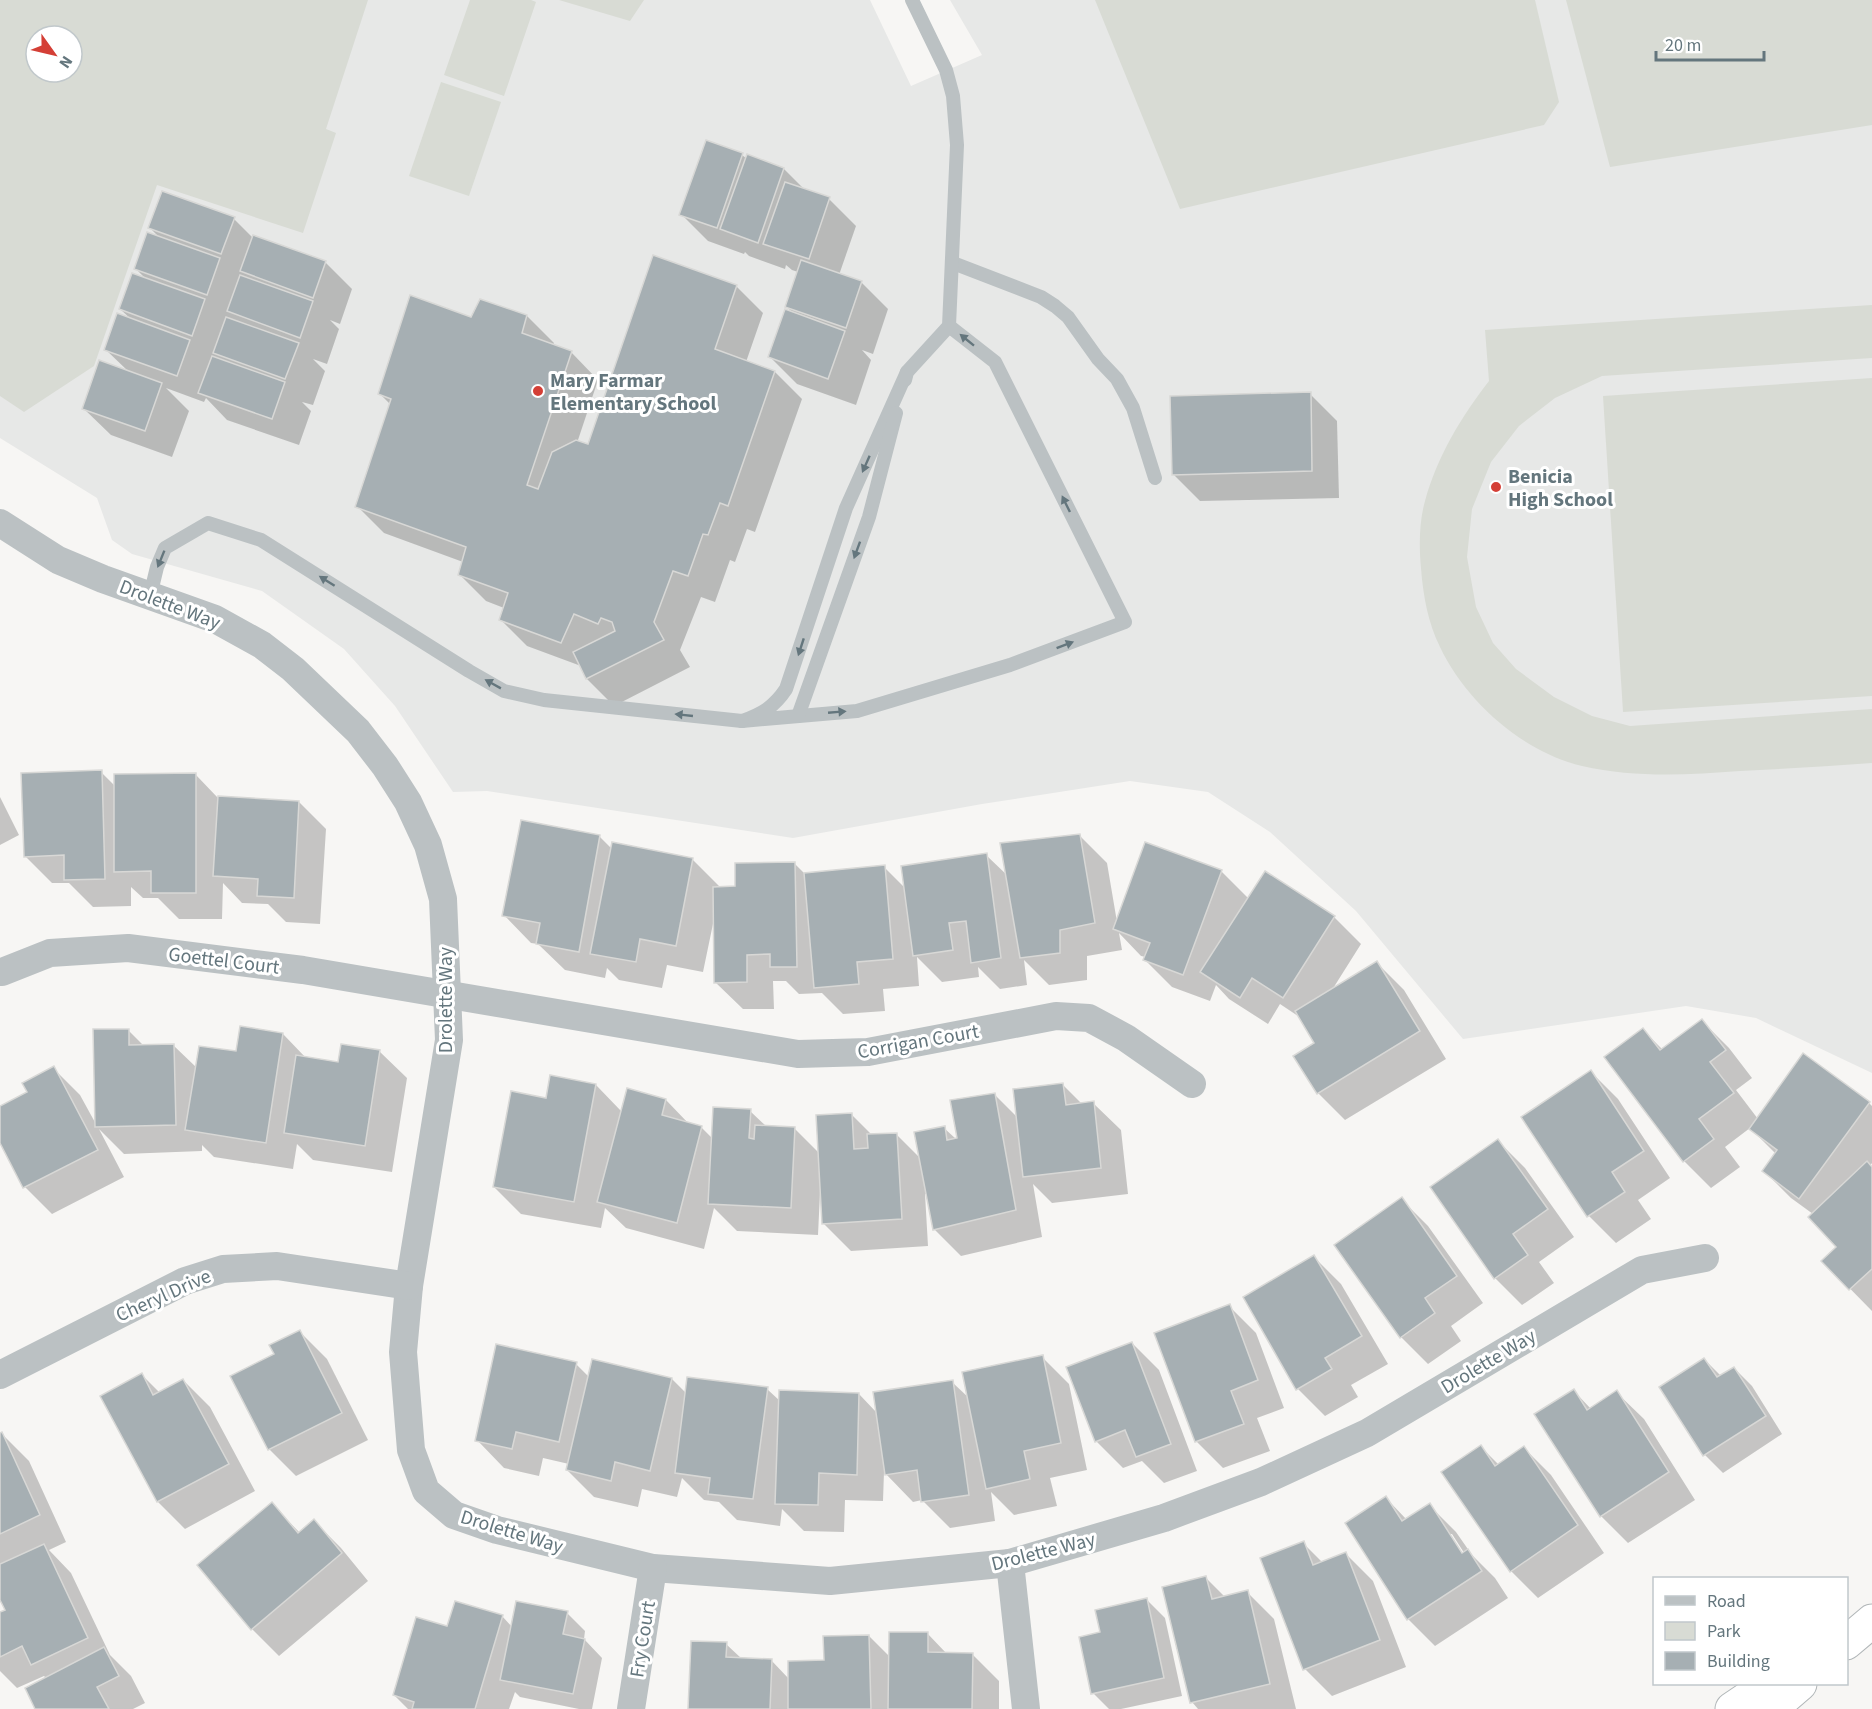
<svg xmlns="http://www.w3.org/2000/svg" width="1872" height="1709" font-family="'Source Sans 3',sans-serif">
<rect width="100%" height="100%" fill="#f7f6f4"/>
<path fill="#e7e8e7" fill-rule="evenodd" d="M0,0H870L911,86L982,55L950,0H1872V1073L1756,1018L1686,1006L1463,1039L1356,911L1270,832L1208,792L1130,781L982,804L793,838L487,791L453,792L395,706L344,649L262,591L132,554L112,540L97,498L0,438ZM36,36H72V72H36Z"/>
<g fill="#d8dbd4" fill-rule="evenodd">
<path d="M0,0H368L326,129L336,133L303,233L157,185L94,366L24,412L0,396ZM36,36H72V72H36Z"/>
<polygon points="470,0 531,0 536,2 504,96 444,75"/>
<polygon points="559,0 644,0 630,21"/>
<polygon points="1095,0 1535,0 1559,102 1544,125 1180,209"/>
<polygon points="1566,0 1872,0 1872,125 1610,167"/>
<polygon points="441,82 501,102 469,196 409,176"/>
<path d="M1872,305V358L1602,376L1555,398L1519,426L1491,462L1472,509L1467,557L1476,607L1493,643L1516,669L1554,697L1592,716L1630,726L1872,709V763C1828,766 1784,769 1740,771C1687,775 1635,778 1582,766C1523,752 1466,702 1440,647C1428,623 1423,595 1421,568C1419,547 1419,522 1425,501C1437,457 1461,417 1489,381L1485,330Z"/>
<polygon points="1872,378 1872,696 1623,712 1603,396"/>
</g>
<g fill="#0003" fill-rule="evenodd">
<polygon points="707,142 742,155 747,159 784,169 805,190 829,199 856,226 839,275 861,282 888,309 873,354 862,350 871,360 856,405 797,384 770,357 794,314 787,307 798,272 792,270 786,265 785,269 749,256 745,252 744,254 708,241 681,214"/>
<polygon points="234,219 253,238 325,262 352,289 340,324 330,320 339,329 327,364 313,359 325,371 313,405 302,402 311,411 299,445 227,420 206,398 204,402 166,388 189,411 172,457 111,435 83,408 129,372 105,349 132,320 120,309 147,280 135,268 161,239 150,228"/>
<polygon points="736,286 763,313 746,362 775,372 802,399 755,532 747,529 735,562 730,560 715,602 701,597 680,650 690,667 614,706 587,679 581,666 527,646 500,619 504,608 486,601 459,574 463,562 384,533 357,506 391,405 379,393 472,319 527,316 554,343 553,346 571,352 598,380 577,443 589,446"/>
<polygon points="1310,394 1337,421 1339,498 1200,501 1173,474"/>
<polygon points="101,772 115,786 196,775 218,798 299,802 326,829 320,924 286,922 268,904 242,903 223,883 222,919 179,919 158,898 143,898 131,887 131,906 93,907 69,883 52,883 25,856"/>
<polygon points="0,797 19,835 0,845"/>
<polygon points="1080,836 1107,863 1117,922 1221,871 1249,899 1334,917 1361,944 1332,990 1377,963 1404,990 1446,1059 1345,1120 1318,1093 1316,1043 1301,1018 1280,1004 1268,1024 1229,999 1216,985 1210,1001 1172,987 1145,960 1146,957 1141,956 1119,933 1122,950 1087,956 1087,980 1049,985 1024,960 1027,985 1000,989 978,967 979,977 942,982 917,957 919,986 883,989 885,1011 843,1014 822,993 799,994 786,981 773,981 774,1009 743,1009 715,982 714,919 703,972 667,965 662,988 619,980 607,968 605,978 565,970 538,944 531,943 504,915 600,837 612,849 692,859 719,886 719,888 737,888 794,863 805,874 884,867 905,888 986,855 1008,876"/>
<polygon points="1702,1021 1729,1048 1752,1078 1736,1090 1758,1119 1869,1103 1872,1106 1872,1163 1870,1166 1872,1168 1872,1311 1823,1261 1838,1247 1813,1214 1791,1198 1764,1171 1776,1154 1750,1128 1725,1147 1740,1167 1711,1188 1684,1161 1606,1057 1643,1030 1663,1050"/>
<polygon points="128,1030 144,1046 173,1045 197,1068 283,1034 307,1059 339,1064 379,1051 407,1078 392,1172 313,1160 297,1144 293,1169 214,1157 202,1145 202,1151 124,1154 99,1129 124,1177 52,1214 25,1187 0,1140 0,1108 29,1093 53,1068 80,1095 97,1126"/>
<polygon points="1591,1072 1618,1099 1670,1178 1638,1200 1651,1219 1616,1243 1589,1216 1523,1117"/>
<polygon points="596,1085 622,1112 666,1100 690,1125 702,1128 713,1139 750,1111 767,1127 795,1129 820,1154 852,1115 873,1136 896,1134 920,1158 944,1128 956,1139 959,1139 995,1095 1018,1118 1063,1085 1082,1104 1093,1103 1121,1130 1128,1194 1052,1203 1033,1184 1042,1237 961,1256 934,1229 927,1194 925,1194 928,1246 851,1251 824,1224 822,1193 820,1193 818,1235 737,1231 714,1208 704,1249 626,1228 605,1208 601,1228 521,1214 494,1187 548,1099"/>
<polygon points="1498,1141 1525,1168 1574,1237 1539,1262 1554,1283 1522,1305 1495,1278"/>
<polygon points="1401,1199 1428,1226 1483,1303 1451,1326 1461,1341 1428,1364 1401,1337 1336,1245"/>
<polygon points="1314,1257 1341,1284 1388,1364 1351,1385 1358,1397 1325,1416 1298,1389"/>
<polygon points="1229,1306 1256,1333 1284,1408 1257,1418 1270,1451 1223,1468 1196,1441"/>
<polygon points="299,1331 327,1359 368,1440 296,1476 269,1449 276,1355"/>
<polygon points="1132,1343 1159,1370 1197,1471 1164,1483 1142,1461 1123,1468 1096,1441"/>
<polygon points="1042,1357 1069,1384 1087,1470 1050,1478 1057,1506 1014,1515 991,1492 995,1521 950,1528 922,1500 913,1502 884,1472 883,1501 845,1500 844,1532 804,1531 782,1509 780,1526 737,1520 719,1502 704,1500 682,1478 677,1497 642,1489 638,1507 594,1497 567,1470 569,1464 543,1458 539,1476 504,1468 477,1440 576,1364 589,1377 672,1379 687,1394 767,1389 780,1401 859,1394 877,1413 952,1382 969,1398"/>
<polygon points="1704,1359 1721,1376 1734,1368 1752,1386 1782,1434 1723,1473 1705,1455"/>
<polygon points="142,1375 160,1393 183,1380 210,1407 255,1491 185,1529 158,1502 102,1397"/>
<polygon points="1574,1391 1591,1409 1616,1392 1644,1419 1695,1500 1628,1543 1601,1516"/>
<polygon points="2,1434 29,1461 66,1542 49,1550 71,1573 110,1655 131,1676 145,1703 133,1709 37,1709 46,1678 44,1676 17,1688 0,1671 0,1613 7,1610 0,1596 0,1435"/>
<polygon points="1481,1447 1499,1465 1524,1448 1551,1475 1604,1553 1538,1598 1511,1571 1443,1473"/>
<path d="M1386,1498L1407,1520L1429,1505L1456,1532L1472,1555L1495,1578L1508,1598L1435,1646L1408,1619ZM1448,1534H1452L1468,1559L1465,1560Z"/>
<polygon points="272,1504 300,1533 314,1521 341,1548 368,1581 279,1656 252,1629"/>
<polygon points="1303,1543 1323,1563 1346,1554 1373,1581 1406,1667 1332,1696 1305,1669"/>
<polygon points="1206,1578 1225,1597 1247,1592 1274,1619 1296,1709 1198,1709 1192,1702"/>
<polygon points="1147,1600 1165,1618 1182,1696 1121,1709 1109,1709 1093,1693 1101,1633"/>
<polygon points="567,1613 585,1631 584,1639 602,1658 592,1709 579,1709 520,1697 515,1692 509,1709 408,1709 394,1695 448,1628 502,1616 512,1627"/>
<polygon points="927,1633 947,1654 972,1654 999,1681 999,1709 690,1709 726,1644 742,1659 771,1660 789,1679 825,1662 869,1636 890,1657"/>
</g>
<g fill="#a6afb3" stroke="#d8d8d6" stroke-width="1.5">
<polygon points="706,140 743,153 717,228 679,215"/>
<polygon points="747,154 784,168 758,243 720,229"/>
<polygon points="785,182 830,197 809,259 763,244"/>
<polygon points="162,191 235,217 221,254 148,228"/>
<polygon points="147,232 220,258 207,295 134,269"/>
<polygon points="253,235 326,261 313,298 240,271"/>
<polygon points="653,255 737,285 715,349 775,371 728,506 720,503 708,535 703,534 688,576 673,571 654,622 664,640 586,679 573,652 615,631 612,622 601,618 598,624 574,614 561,643 499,620 508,593 458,575 466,547 355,507 391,399 378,394 410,295 471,317 480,299 527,315 522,333 572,351 527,485 538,489 552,452 576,440 588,444"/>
<polygon points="801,260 862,281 846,328 785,307"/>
<polygon points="132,273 205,299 192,336 119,309"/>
<polygon points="240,275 313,301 300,338 227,311"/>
<polygon points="785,309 845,331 828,379 768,357"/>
<polygon points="117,313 190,340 177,376 104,350"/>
<polygon points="226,317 299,343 285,379 213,353"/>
<polygon points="212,356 285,382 272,419 198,393"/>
<polygon points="99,360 162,383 145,431 82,409"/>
<polygon points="1311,392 1312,471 1172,475 1170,396"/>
<polygon points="102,770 105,879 64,880 64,855 24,857 21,773"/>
<polygon points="196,773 196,893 151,893 151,871 114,872 114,774"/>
<polygon points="218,796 299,801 294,898 257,896 258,879 213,876"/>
<polygon points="521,820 600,835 579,952 536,944 540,923 502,916"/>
<polygon points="1080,834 1095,923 1060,930 1060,953 1020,958 1000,843"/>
<polygon points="612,842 693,858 676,946 640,939 636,962 590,954"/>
<polygon points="1145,842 1222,870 1183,975 1143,960 1150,943 1113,929"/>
<polygon points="987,853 1001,958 971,963 966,921 949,923 953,950 913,956 901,866"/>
<polygon points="795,862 797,967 770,967 770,954 747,955 747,982 714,983 713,887 735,886 735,863"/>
<polygon points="885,865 893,959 857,962 859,984 814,988 804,873"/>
<polygon points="1265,871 1335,916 1283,998 1252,978 1240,998 1200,972"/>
<polygon points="1377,961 1420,1031 1317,1094 1293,1056 1314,1043 1295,1011"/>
<polygon points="1702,1019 1726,1050 1710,1062 1734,1093 1699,1119 1714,1139 1683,1162 1604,1057 1643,1028 1660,1050"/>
<polygon points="240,1026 283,1033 266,1143 185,1130 199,1046 236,1051"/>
<polygon points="93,1029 129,1029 129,1045 174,1044 176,1125 95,1127"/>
<polygon points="341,1044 380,1050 365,1146 284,1133 296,1055 338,1062"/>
<polygon points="1803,1053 1870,1102 1799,1199 1762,1171 1777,1150 1749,1129"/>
<polygon points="54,1066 98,1150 23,1188 0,1143 0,1106 27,1092 22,1083"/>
<polygon points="1591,1070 1644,1151 1612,1172 1625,1192 1587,1217 1521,1117"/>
<polygon points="550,1075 596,1084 574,1202 493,1187 511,1091 546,1098"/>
<polygon points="1063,1083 1066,1105 1094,1101 1101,1168 1023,1177 1013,1089"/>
<polygon points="627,1088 666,1099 662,1115 702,1126 677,1223 597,1202"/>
<polygon points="995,1093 1016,1210 933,1230 914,1132 945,1126 947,1140 957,1138 950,1100"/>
<polygon points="713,1107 751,1109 749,1138 754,1139 755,1125 795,1127 791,1208 708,1204"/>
<polygon points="852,1113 854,1149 868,1148 867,1134 897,1133 902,1219 822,1224 816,1115"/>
<polygon points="1498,1139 1548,1209 1513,1234 1528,1255 1494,1279 1430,1187"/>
<polygon points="1867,1161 1872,1167 1872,1269 1849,1290 1821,1261 1836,1247 1808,1217"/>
<polygon points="1402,1197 1457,1276 1425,1298 1435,1313 1400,1338 1334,1245"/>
<polygon points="1314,1255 1362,1336 1325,1358 1332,1369 1296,1390 1243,1297"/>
<polygon points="1230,1304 1258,1380 1231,1391 1244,1424 1195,1442 1154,1333"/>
<polygon points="300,1330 342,1413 268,1450 230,1376 274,1354 269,1345"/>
<polygon points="1132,1342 1171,1444 1136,1457 1125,1430 1095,1442 1066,1367"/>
<polygon points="496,1344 577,1362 559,1442 516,1432 512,1449 475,1441"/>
<polygon points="1043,1355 1061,1443 1024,1451 1030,1479 986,1489 962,1372"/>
<polygon points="1704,1358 1717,1377 1734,1367 1766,1416 1703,1456 1659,1387"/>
<polygon points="592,1359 672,1378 650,1471 615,1462 611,1481 566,1470"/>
<polygon points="142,1373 153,1395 183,1379 229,1464 157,1502 100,1396"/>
<polygon points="687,1377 768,1387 753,1499 708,1494 710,1478 675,1473"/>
<polygon points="953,1380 969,1495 921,1502 917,1470 885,1475 873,1392"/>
<polygon points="1574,1389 1587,1410 1617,1390 1669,1472 1600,1517 1534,1414"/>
<polygon points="779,1390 859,1393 857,1475 819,1473 818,1505 775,1504"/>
<polygon points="2,1432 40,1515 0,1534 0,1433"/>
<polygon points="1481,1445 1495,1466 1524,1446 1578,1525 1510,1572 1441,1472"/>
<polygon points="1386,1496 1402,1521 1430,1503 1462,1553 1468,1549 1482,1571 1407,1620 1345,1523"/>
<polygon points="272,1502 298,1533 314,1519 342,1553 251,1630 197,1565"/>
<polygon points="1304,1541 1313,1565 1346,1552 1380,1640 1303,1670 1260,1558"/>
<polygon points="44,1544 88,1638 31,1665 22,1646 0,1657 0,1612 5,1610 0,1600 0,1564"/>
<polygon points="1206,1576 1212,1599 1248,1590 1270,1684 1190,1703 1162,1587"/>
<polygon points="1147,1598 1164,1678 1091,1694 1079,1637 1100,1632 1095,1610"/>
<polygon points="455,1601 503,1615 475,1709 412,1709 414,1702 393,1695 416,1617 447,1626"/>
<polygon points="516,1601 568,1611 563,1634 585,1639 573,1694 500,1680"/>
<polygon points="889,1632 928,1632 928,1652 973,1653 972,1709 888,1709"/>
<polygon points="869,1635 871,1709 788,1709 788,1661 824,1660 823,1636"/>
<polygon points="691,1641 727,1642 726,1657 772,1659 770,1709 688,1709"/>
<polygon points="104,1647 119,1676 97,1687 109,1709 35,1709 25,1688"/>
</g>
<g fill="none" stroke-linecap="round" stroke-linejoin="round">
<defs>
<g id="highway">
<polyline points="1846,1643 1872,1621"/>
<polyline points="1732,1709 1769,1684"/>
<polyline points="1771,1709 1800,1684"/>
</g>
</defs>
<use href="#highway" stroke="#b1b6b8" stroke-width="35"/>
<g stroke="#bbc1c3" stroke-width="14">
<polyline points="953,263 1041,297 1055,306 1068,317 1098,359 1117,379 1133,408 1155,478"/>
<path d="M907,372L846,508L786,689C774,707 762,714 742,721L857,711L1010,665L1125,622L995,362L949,326"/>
<polyline points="905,380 907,372 949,326 957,145 953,96 946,70 912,0"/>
<polyline points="150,596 157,567 165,548 208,523 261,540 469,671 504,691 544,700 742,721"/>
<polyline points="798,716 869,517 896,413"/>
</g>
<g stroke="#bbc1c3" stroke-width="28">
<polyline points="0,523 58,560 103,579 215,619 262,645 293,669 358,731 385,766 408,802 428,845 443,899 449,1040 409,1286 403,1352 411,1450 426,1491 454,1515 497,1530 653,1568 830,1581 1010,1563 1164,1518 1261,1482 1367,1433 1642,1270 1705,1258"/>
<polyline points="2,972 50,953 128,948 303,970 798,1054 868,1052 1056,1016 1089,1018 1126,1038 1192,1084"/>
<polyline points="0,1375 185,1281 223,1269 277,1266 409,1286"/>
<polyline points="1010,1563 1026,1709"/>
<polyline points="631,1709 653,1568"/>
</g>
<use href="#highway" stroke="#fff" stroke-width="33"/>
</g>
<defs><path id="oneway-solid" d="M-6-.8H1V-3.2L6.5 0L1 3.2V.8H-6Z" transform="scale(1.5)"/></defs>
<g fill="#64767d">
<use href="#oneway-solid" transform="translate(967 340) rotate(-141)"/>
<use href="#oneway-solid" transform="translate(866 464) rotate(114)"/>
<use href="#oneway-solid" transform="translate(1066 504) rotate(-116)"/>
<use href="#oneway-solid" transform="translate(857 550) rotate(110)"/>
<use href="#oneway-solid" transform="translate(161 559) rotate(112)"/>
<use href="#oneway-solid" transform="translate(327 581) rotate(-148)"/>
<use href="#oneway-solid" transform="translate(1065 645) rotate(-21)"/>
<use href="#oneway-solid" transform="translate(801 647) rotate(108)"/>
<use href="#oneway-solid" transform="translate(493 684) rotate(-151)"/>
<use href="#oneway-solid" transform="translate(837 712) rotate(-5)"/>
<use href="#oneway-solid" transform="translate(684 715) rotate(-174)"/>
</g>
<g fill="#d43f36" stroke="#fff" stroke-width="2">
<circle cx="538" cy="391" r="6"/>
<circle cx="1496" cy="487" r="6"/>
</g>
<g text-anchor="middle" stroke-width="6" stroke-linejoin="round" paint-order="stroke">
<g font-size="20" font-weight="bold" fill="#64767d" stroke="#fff" text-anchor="start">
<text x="550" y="387">Mary Farmar<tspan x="550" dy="23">Elementary School</tspan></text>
<text x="1508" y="483">Benicia<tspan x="1508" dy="23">High School</tspan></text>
</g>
<g font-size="20" fill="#64767d" stroke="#fff">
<text transform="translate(170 604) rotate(21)" y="7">Drolette Way</text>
<text transform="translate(224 960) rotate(7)" y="7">Goettel Court</text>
<text transform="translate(445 1000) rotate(-90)" y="7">Drolette Way</text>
<text transform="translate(918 1041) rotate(-10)" y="7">Corrigan Court</text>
<text transform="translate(163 1295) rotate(-24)" y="7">Cheryl Drive</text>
<text transform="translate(1488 1361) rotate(-31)" y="7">Drolette Way</text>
<text transform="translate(512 1531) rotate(17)" y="7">Drolette Way</text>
<text transform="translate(1043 1551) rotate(-14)" y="7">Drolette Way</text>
<text transform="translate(642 1639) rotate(-81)" y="7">Fry Court</text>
</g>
</g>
<rect x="1653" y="1577" width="195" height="108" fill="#ffffff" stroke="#c1c8cb" stroke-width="1.5"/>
<rect x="1665" y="1596" width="30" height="9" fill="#bbc1c3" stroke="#c1c8cb" stroke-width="1.5"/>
<text x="1707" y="1607" font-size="18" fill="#64767d">Road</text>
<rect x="1665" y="1622" width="30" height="18" fill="#d8dbd4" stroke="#c1c8cb" stroke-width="1.5"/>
<text x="1707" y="1637" font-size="18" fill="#64767d">Park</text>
<rect x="1665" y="1652" width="30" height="18" fill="#a6afb3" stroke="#c1c8cb" stroke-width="1.5"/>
<text x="1707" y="1667" font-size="18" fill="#64767d">Building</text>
<g transform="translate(54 54) rotate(124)"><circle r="28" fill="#ffffff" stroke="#c1c8cb" stroke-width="1.5"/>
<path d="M0-4.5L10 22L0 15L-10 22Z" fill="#d43f36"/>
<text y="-9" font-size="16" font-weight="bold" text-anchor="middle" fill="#64767d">N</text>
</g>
<path d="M1656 51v9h108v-9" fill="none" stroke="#64767d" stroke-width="3"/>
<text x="1665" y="51" font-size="18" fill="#64767d" stroke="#ffffff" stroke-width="4.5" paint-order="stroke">20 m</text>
</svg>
